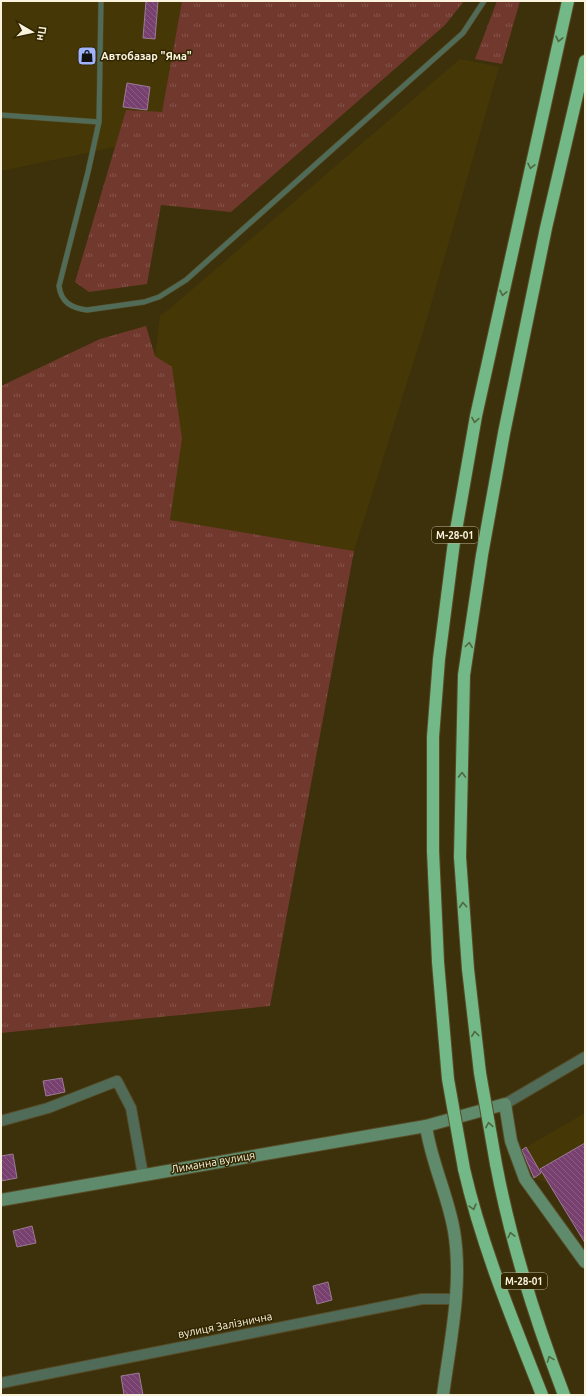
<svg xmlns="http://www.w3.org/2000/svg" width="586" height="1396" font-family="Ubuntu,sans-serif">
<defs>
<pattern id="grass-tufts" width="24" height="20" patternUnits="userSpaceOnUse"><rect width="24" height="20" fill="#71382d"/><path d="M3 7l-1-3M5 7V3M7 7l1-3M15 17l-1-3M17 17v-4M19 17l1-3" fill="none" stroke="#86554b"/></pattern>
<pattern id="building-back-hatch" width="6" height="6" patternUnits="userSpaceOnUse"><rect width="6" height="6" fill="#77406f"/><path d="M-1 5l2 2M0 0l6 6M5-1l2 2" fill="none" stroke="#8b5c83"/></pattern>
</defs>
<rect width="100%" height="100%" fill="#3c310a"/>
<g fill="#453806">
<polygon points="1,1 182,1 162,113 126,110 115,147 1,171"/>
<polygon points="460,59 499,67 423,332 354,551 170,520 182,439 155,357 160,315 167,311"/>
<polygon points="585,1113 585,1243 549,1183 534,1178 518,1152"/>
</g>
<g fill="url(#grass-tufts)">
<polygon points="182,1 464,1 445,25 231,212 161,205 147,284 89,292 75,282 126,110 162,112"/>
<polygon points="497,1 520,1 502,64 475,59"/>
<polygon points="146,326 155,356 172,367 182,439 170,520 354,551 270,1006 1,1033 1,386 100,339"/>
</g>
<g fill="url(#building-back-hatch)" stroke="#9c7b96">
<polygon points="146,1 158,1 155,39 143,38"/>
<polygon points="127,83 150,87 147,110 123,107"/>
<polygon points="62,1078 65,1092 46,1096 43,1081"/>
<polygon points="585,1143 585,1243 540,1169"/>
<polygon points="526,1147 541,1173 534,1178 522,1150"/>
<polygon points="13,1154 17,1178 1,1181 1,1156"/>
<polygon points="32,1226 36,1243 17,1247 13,1231"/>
<polygon points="328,1282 332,1300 317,1304 313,1286"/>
<polygon points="139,1373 143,1395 124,1395 121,1376"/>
</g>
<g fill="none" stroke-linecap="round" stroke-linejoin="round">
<defs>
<g id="lane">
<path d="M101,1L99,122L88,172L59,286C61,302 71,308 87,310L144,302L159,297L186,280L463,33L484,1"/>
<polyline points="1,115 99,122"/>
</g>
<g id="street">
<polyline points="505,1104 585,1057"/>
<polyline points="1,1121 48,1108 117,1081 131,1108 143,1175"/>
<polyline points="1,1383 422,1299 455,1299"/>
</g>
<g id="secondary">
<path d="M426,1126C431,1162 448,1195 454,1231C463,1284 450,1342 443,1395"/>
<polyline points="1,1200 426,1126 505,1104 511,1141 525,1179 585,1262"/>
</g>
<g id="highway">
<polyline points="480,1073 468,969 460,857 464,675 482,555 504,433 546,228 585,61"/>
<polyline points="448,1079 438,962 433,851 433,737 439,659 454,542 476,416 568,1"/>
<path d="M496,1164C511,1244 535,1319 564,1395"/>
<path d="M464,1169C482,1247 513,1321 542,1395"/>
</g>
</defs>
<use href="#lane" stroke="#574c28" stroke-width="6"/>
<use href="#street" stroke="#574c28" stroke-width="12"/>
<use href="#secondary" stroke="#574c28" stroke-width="14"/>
<use href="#highway" stroke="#574c28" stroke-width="14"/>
<use href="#lane" stroke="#506b57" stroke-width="5"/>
<use href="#street" stroke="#506b57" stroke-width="10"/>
<use href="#secondary" stroke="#5f8a6b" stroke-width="12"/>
<use href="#highway" stroke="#73b887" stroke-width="12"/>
<defs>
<g id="highway-bridge">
<polyline points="480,1073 496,1164"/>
<polyline points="448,1079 464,1169"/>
</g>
</defs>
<use href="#highway-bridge" stroke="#574c28" stroke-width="14" stroke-linecap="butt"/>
<use href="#highway-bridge" stroke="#73b887" stroke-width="12"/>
</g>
<defs><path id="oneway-chevron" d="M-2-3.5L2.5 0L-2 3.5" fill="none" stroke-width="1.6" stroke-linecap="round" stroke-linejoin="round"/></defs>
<g stroke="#4f683d">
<use href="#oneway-chevron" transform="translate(559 39) rotate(102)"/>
<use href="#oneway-chevron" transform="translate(531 166) rotate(102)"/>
<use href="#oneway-chevron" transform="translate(503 293) rotate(102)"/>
<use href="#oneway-chevron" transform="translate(475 420) rotate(100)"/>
<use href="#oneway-chevron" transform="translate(469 645) rotate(-82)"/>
<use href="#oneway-chevron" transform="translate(462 775) rotate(-89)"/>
<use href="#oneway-chevron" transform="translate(463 905) rotate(-94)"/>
<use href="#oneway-chevron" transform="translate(475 1034) rotate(-97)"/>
<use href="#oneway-chevron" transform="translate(489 1125) rotate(-100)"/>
<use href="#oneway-chevron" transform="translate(473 1207) rotate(74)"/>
<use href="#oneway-chevron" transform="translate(511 1235) rotate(-104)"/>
<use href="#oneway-chevron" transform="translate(550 1359) rotate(-111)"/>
</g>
<defs>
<symbol id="shop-square" viewBox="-11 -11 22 22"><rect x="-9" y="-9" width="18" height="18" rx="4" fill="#a0b3fd" stroke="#322700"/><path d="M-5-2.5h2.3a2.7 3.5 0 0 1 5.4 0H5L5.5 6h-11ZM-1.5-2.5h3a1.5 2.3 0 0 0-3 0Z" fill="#111"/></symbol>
</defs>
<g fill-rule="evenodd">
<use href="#shop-square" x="76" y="45" width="22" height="22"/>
</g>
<g text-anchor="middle" stroke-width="3" stroke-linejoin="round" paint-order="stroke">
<g fill="#322700" stroke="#beb69b" stroke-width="1">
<rect x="432" y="527" width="46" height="16" rx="3"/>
<rect x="501" y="1273" width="46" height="16" rx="3"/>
</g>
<g font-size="10" font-weight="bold" fill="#faf3de">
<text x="455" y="539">М-28-01</text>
<text x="524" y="1285">М-28-01</text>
</g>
<g font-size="11" font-weight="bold" fill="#faf3de" stroke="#322700" text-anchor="start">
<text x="101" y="60">Автобазар "Яма"</text>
</g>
<g font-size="11" fill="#faf3de" stroke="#322700">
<text transform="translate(213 1162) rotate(-10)" y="4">Лиманна вулиця</text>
<text transform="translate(225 1325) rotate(-11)" y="4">вулиця Залізнична</text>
</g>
</g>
<rect width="586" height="1396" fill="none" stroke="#faf3de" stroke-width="4"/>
<g transform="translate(32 32) rotate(99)" stroke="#322700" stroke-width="3" paint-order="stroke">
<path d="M0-3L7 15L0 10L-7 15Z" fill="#faf3de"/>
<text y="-6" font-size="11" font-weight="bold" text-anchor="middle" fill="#faf3de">Пн</text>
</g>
</svg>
